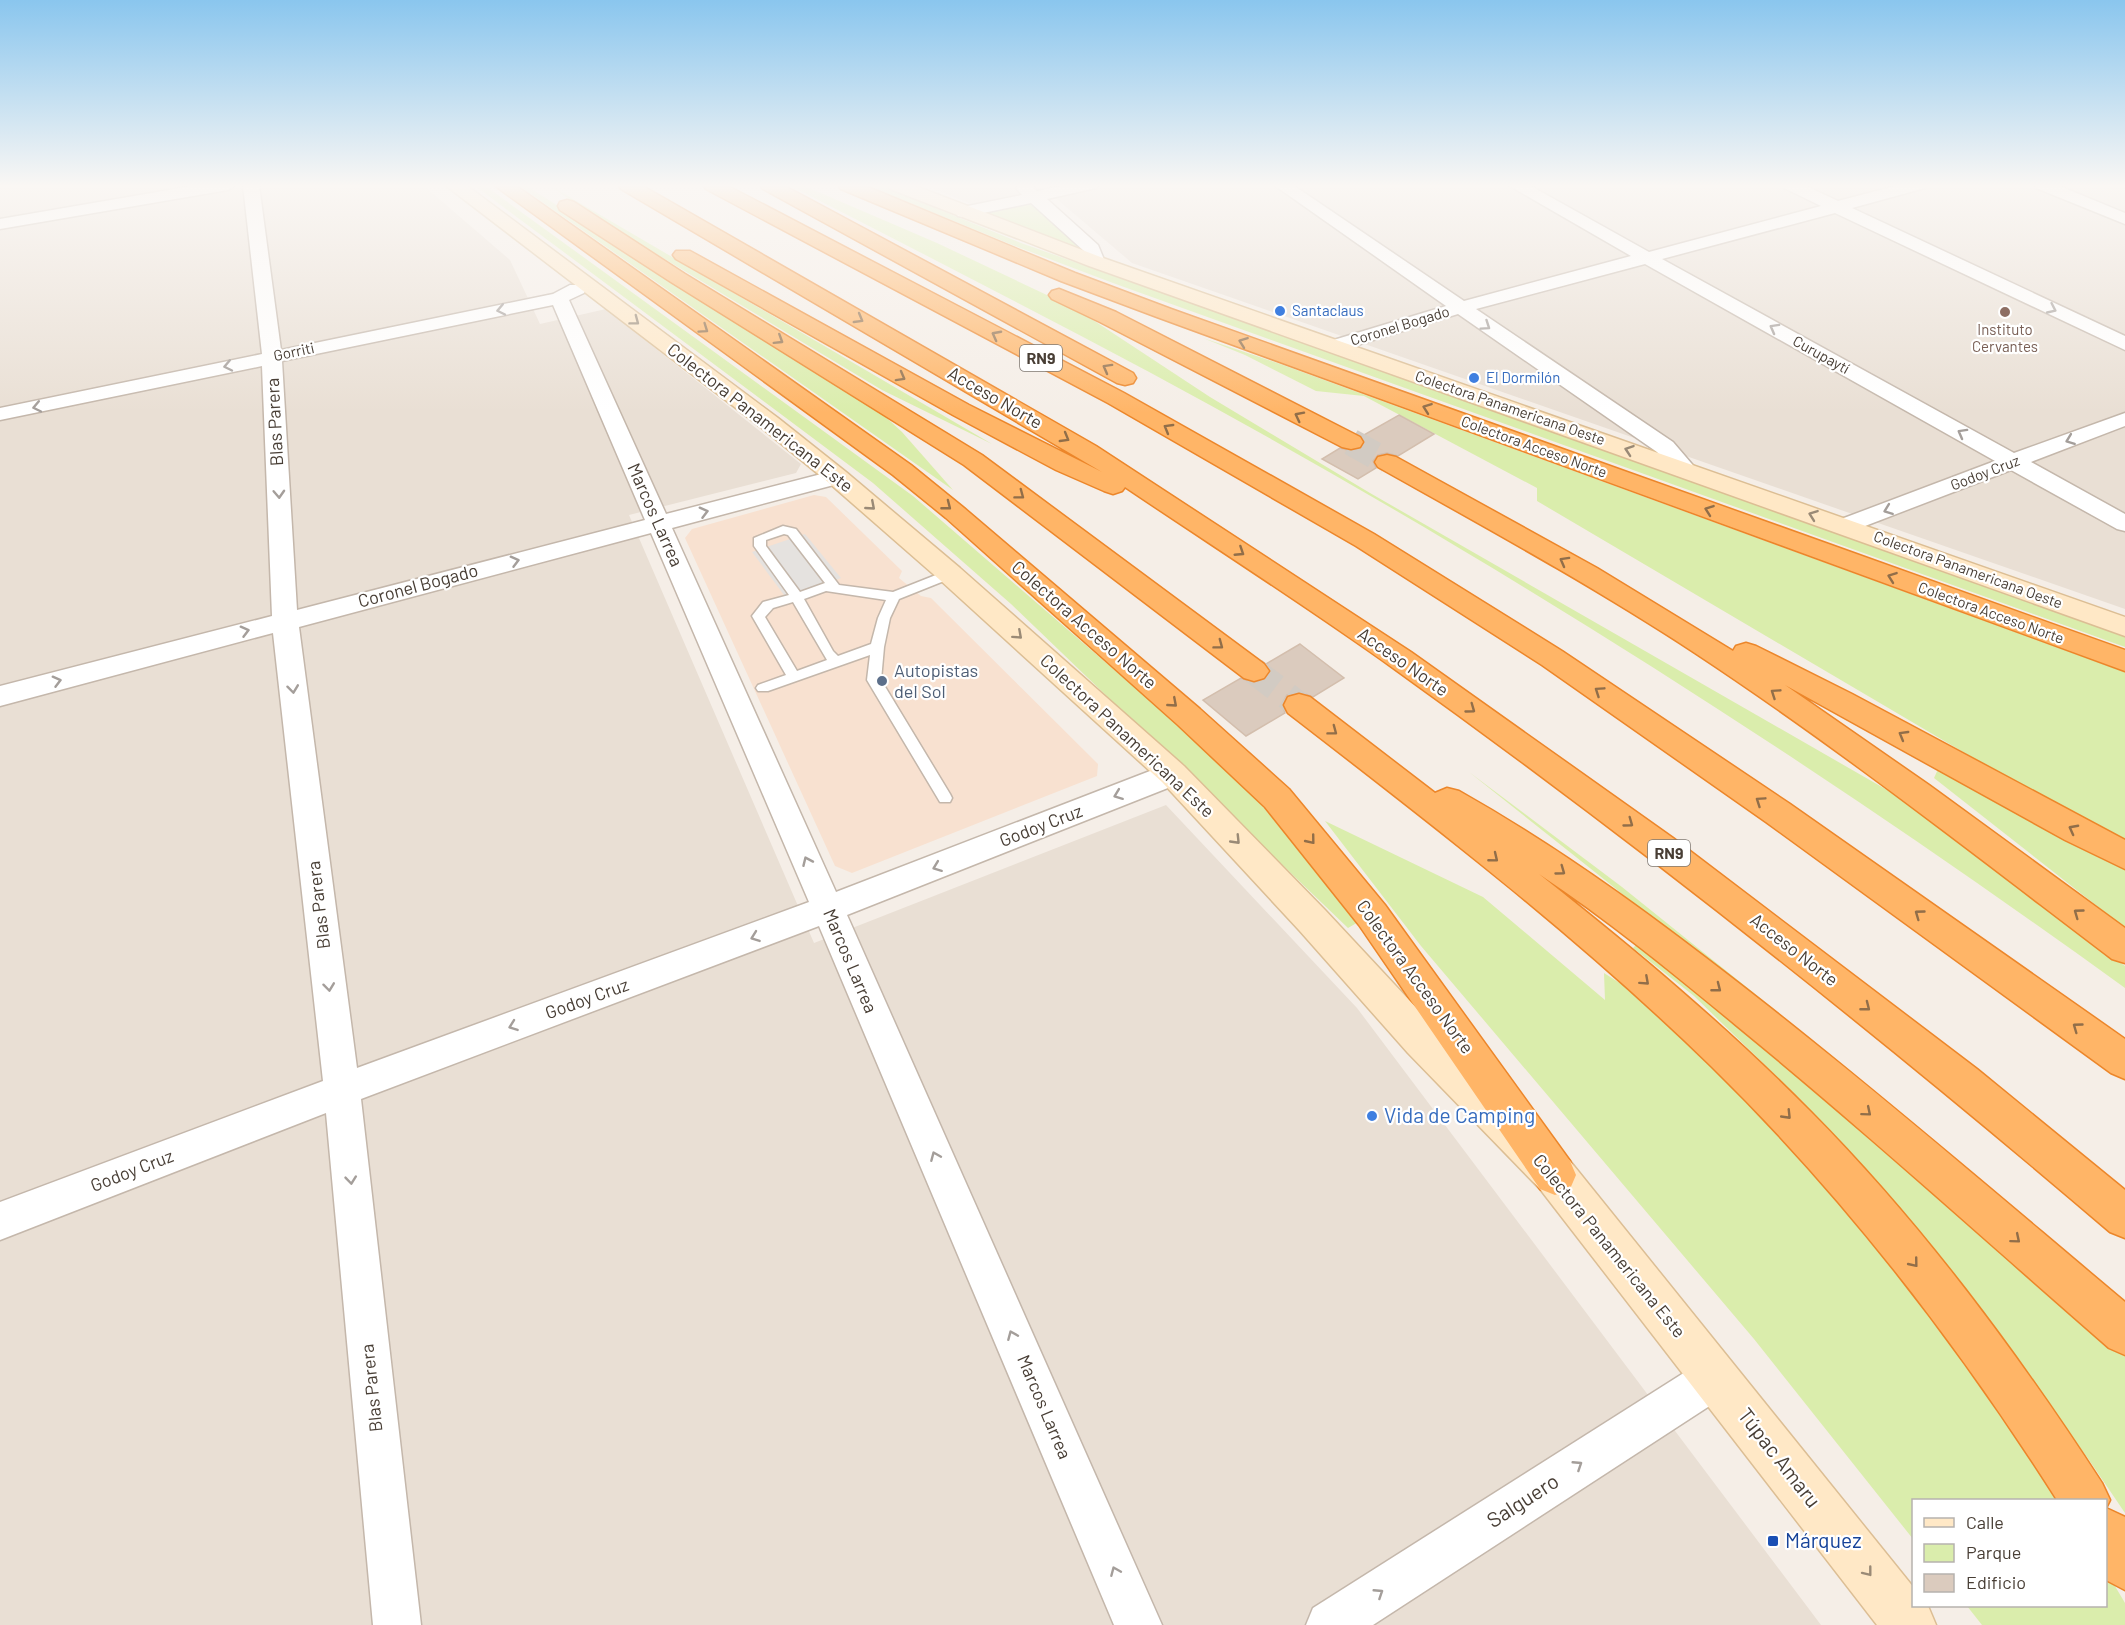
<svg xmlns="http://www.w3.org/2000/svg" width="2125" height="1625" font-family="Barlow,sans-serif">
<rect width="100%" height="100%" fill="#f5eee7"/>
<g fill="#e9dfd4">
<polygon points="0,185 423,185 510,260 540,324 606,309 801,464 796,473 629,515 814,943 1166,805 1357,1008 1821,1625 0,1625"/>
<polygon points="925,185 2125,185 2125,609 1132,263 1045,189 971,204"/>
</g>
<polygon fill="#f8e1d0" points="814,495 826,497 902,571 899,578 921,596 931,598 1098,764 1097,776 852,873 835,866 685,538 692,529"/>
<g fill="#daedac">
<polygon points="474,185 484,185 913,496 1236,775 1360,921 1348,928 1011,604 873,483"/>
<polygon points="518,185 525,185 868,401 902,432 953,490"/>
<polygon points="549,185 992,444 882,390 595,217"/>
<path d="M789,185H802L937,243L1049,296L1093,320L1210,397L1370,493L1915,806L2125,966V988C1814,763 1489,555 1151,373C1031,309 910,247 789,185Z"/>
<polygon points="866,185 879,185 1021,243 2125,634 2125,647 1113,283 1010,244"/>
<polygon points="1033,202 1079,247 1080,248 983,213"/>
<polygon points="1203,338 1283,365 2125,672 2125,841 2048,802 1537,501 1537,488 1364,396 1316,391 1245,355"/>
<polygon points="1939,767 2125,867 2125,928 1934,778"/>
<polygon points="1469,772 1622,887 1852,1072 2125,1310 1891,1121 1615,888"/>
<polygon points="1325,821 1483,897 1605,1000 1604,973 1670,1015 1773,1121 1969,1356 2061,1500 1914,1500 1913,1539 1754,1339 1421,946"/>
<polygon points="1641,940 2125,1349 2125,1513 2087,1457 1910,1219 1802,1101 1694,996 1633,948"/>
<polygon points="2106,1571 2125,1603 2125,1625 1982,1625 1967,1606 2106,1606"/>
</g>
<polygon fill="#e5e2df" points="805,534 841,578 787,599 752,552"/>
<g fill="#dbcbbe" stroke="#d3bead" stroke-width="1.5">
<polygon points="1399,415 1434,434 1398,456 1387,453 1378,455 1373,461 1376,468 1358,479 1322,459 1340,448 1351,451 1360,449 1365,443 1362,436"/>
<polygon points="1300,644 1344,678 1313,697 1300,692 1287,695 1282,704 1285,713 1246,736 1203,700 1241,678 1253,683 1265,680 1271,671 1266,664"/>
</g>
<g fill="none" stroke-linecap="round" stroke-linejoin="round">
<g stroke="#d2cbc3" stroke-width="27" stroke-dasharray="27 14" stroke-linecap="butt">
<polyline points="1351,442 1387,462"/>
<polyline points="1254,671 1299,705"/>
</g>
<defs>
<path id="lane" d="M783,526L796,529L839,585L893,592L946,571L950,570L956,574L954,577L899,599L890,618L884,647L881,680L950,794L952,798L950,802H940L867,680L870,655L768,691H758L756,688L758,685L786,675L752,616L763,602L789,595L754,546V538ZM784,534L788,535L825,583L800,592L766,546V540ZM826,591L886,600L878,618L871,644L838,656L833,651L804,599ZM793,602L827,660L797,671L765,617L773,608Z"/>
<g id="street">
<polygon points="198,185 236,185 228,190 0,229 0,219"/>
<path d="M243,185H259L281,350L553,294L570,285H584L586,289L584,293L569,300L666,514L837,470L845,472L848,477L845,482L672,528L836,892L1163,766L1173,763L1183,766L1188,774L1183,782L847,915L1162,1625H1114L819,926L361,1099L421,1625H373L326,1113L0,1240V1202L323,1081L273,633L0,706V686L272,616L262,366L0,420V408L262,354ZM553,305L645,520L297,610L282,361ZM651,533L809,902L357,1068L299,627Z"/>
<polygon points="1018,185 1031,185 1037,191 1066,185 1098,185 1096,188 1047,199 1098,245 1105,262 1102,266 1090,266 1084,251 1031,203 964,217 958,216 955,212 958,208 1022,195 1016,188"/>
<path d="M1274,185H1293L1464,301L1631,256L1508,185H1529L1649,252L1821,206L1784,188L1782,185H1804L1838,201L1899,185H1927L1925,188L1852,208L2125,336V350L1835,213L1662,259L2014,453L2125,413V426L2031,462L2125,514V531L2117,529L2011,470L1852,531L1844,533L1836,531L1832,526L1836,521L1995,461L1645,264L1476,309L1673,442L1697,470L1694,475C1676,479 1668,464 1657,452L1458,314L1341,350H1327L1324,346L1327,342L1446,306Z"/>
<polygon points="2034,185 2057,185 2125,213 2125,224 2036,188"/>
<polygon points="1716,1356 1731,1362 1737,1377 1731,1392 1373,1625 1306,1625 1313,1608 1701,1362"/>
</g>
<g id="secondary">
<polygon points="445,185 466,185 778,418 846,472 960,568 1184,766 1325,910 1436,1029 1570,1161 1914,1588 1914,1606 1928,1606 1936,1625 1877,1625 1540,1189 1408,1053 1299,930 1162,782 940,580 828,482 762,428"/>
<polygon points="887,185 913,185 1103,258 2125,617 2125,636 1089,266 890,189"/>
</g>
<g id="highway">
<polygon points="494,185 515,185 911,465 964,508 1200,709 1289,789 1385,905 1570,1161 1576,1175 1570,1189 1555,1195 1540,1189 1359,925 1265,807 1178,725 946,518 893,475"/>
<path d="M618,185H641L1096,446L1411,652L1673,838L1977,1069L2125,1190V1238L2110,1232C1878,1034 1640,845 1393,668C1305,605 1214,547 1125,487L1122,491L1113,494L1104,491L1056,470L953,415L676,259L673,255L676,251H690L969,405L1102,472L621,189Z"/>
<polygon points="703,185 726,185 1124,393 1374,534 1562,651 1790,804 2125,1039 2125,1079 2111,1073 1766,822 1542,665 1356,546 1108,403 706,189"/>
<polygon points="760,185 783,185 1133,373 1136,378 1133,383 1125,385 1117,383 763,189"/>
<polygon points="838,185 863,185 1075,273 1171,309 2125,650 2125,671 1157,317 1061,281 841,189"/>
<polygon points="567,200 574,202 685,274 982,455 1264,664 1269,671 1264,678 1254,681 1244,678 964,465 671,282 560,210 558,206 560,202"/>
<polygon points="1059,289 1116,312 1360,437 1363,442 1360,447 1351,449 1342,447 1100,322 1052,299 1049,295 1052,291"/>
<path d="M1387,455L1396,457L1597,568L1733,651L1736,646L1746,643L1756,646L1852,694L2125,840V869L2065,840L1785,685L1929,785L2125,928V963L2112,959C1975,855 1839,748 1695,653C1593,586 1485,527 1378,467L1375,462L1378,457Z"/>
<path d="M1299,694L1310,697L1435,793L1447,788L1459,791C1569,853 1669,928 1768,1006C1890,1102 2007,1203 2125,1302V1355L2109,1348C1985,1240 1864,1130 1737,1026C1673,973 1608,920 1539,874C1634,949 1726,1026 1811,1112C1922,1224 2016,1351 2102,1483L2110,1500L2106,1508L2125,1517V1590L2106,1580V1500H2057C1958,1344 1844,1196 1711,1066C1580,938 1433,825 1288,713L1284,705L1288,697Z"/>
</g>
</defs>
<use href="#lane" stroke="#c4b7ab" stroke-width="3"/>
<use href="#street" stroke="#c4b7ab" stroke-width="3"/>
<use href="#secondary" stroke="#dcbe94" stroke-width="3"/>
<use href="#highway" stroke="#ec862a" stroke-width="3"/>
<use href="#lane" fill="#fff" fill-rule="evenodd"/>
<use href="#street" fill="#fff" fill-rule="evenodd"/>
<use href="#secondary" fill="#ffe8c6" fill-rule="evenodd"/>
<use href="#highway" fill="#ffb567" fill-rule="evenodd"/>
</g>
<defs><path id="oneway-chevron" d="M-2-3.5L2.5 0L-2 3.5" fill="none" stroke-width="1.6" stroke-linecap="round" stroke-linejoin="round" transform="scale(1.5)"/></defs>
<g stroke="#a49e9a">
<use href="#oneway-chevron" transform="translate(2052 309) rotate(25)"/>
<use href="#oneway-chevron" transform="translate(501 310) rotate(168)"/>
<use href="#oneway-chevron" transform="translate(1486 326) rotate(34)"/>
<use href="#oneway-chevron" transform="translate(1774 328) rotate(-151)"/>
<use href="#oneway-chevron" transform="translate(228 366) rotate(168)"/>
<use href="#oneway-chevron" transform="translate(37 407) rotate(168)"/>
<use href="#oneway-chevron" transform="translate(1962 433) rotate(-151)"/>
<use href="#oneway-chevron" transform="translate(2070 440) rotate(159)"/>
<use href="#oneway-chevron" transform="translate(279 494) rotate(87)"/>
<use href="#oneway-chevron" transform="translate(1888 510) rotate(159)"/>
<use href="#oneway-chevron" transform="translate(704 512) rotate(-15)"/>
<use href="#oneway-chevron" transform="translate(515 561) rotate(-15)"/>
<use href="#oneway-chevron" transform="translate(245 631) rotate(-15)"/>
<use href="#oneway-chevron" transform="translate(57 681) rotate(-15)"/>
<use href="#oneway-chevron" transform="translate(293 689) rotate(83)"/>
<use href="#oneway-chevron" transform="translate(1118 795) rotate(159)"/>
<use href="#oneway-chevron" transform="translate(807 861) rotate(-114)"/>
<use href="#oneway-chevron" transform="translate(937 867) rotate(159)"/>
<use href="#oneway-chevron" transform="translate(755 937) rotate(160)"/>
<use href="#oneway-chevron" transform="translate(329 987) rotate(83)"/>
<use href="#oneway-chevron" transform="translate(513 1026) rotate(160)"/>
<use href="#oneway-chevron" transform="translate(935 1156) rotate(-113)"/>
<use href="#oneway-chevron" transform="translate(351 1180) rotate(84)"/>
<use href="#oneway-chevron" transform="translate(1012 1335) rotate(-113)"/>
<use href="#oneway-chevron" transform="translate(1578 1465) rotate(-33)"/>
<use href="#oneway-chevron" transform="translate(1115 1571) rotate(-113)"/>
<use href="#oneway-chevron" transform="translate(1379 1593) rotate(-33)"/>
</g>
<g stroke="#916e49">
<use href="#oneway-chevron" transform="translate(859 319) rotate(30)"/>
<use href="#oneway-chevron" transform="translate(704 329) rotate(35)"/>
<use href="#oneway-chevron" transform="translate(996 335) rotate(-152)"/>
<use href="#oneway-chevron" transform="translate(779 340) rotate(32)"/>
<use href="#oneway-chevron" transform="translate(1243 342) rotate(-160)"/>
<use href="#oneway-chevron" transform="translate(1107 368) rotate(-151)"/>
<use href="#oneway-chevron" transform="translate(901 377) rotate(29)"/>
<use href="#oneway-chevron" transform="translate(1427 408) rotate(-160)"/>
<use href="#oneway-chevron" transform="translate(1299 416) rotate(-153)"/>
<use href="#oneway-chevron" transform="translate(1168 428) rotate(-150)"/>
<use href="#oneway-chevron" transform="translate(1065 438) rotate(30)"/>
<use href="#oneway-chevron" transform="translate(1020 495) rotate(37)"/>
<use href="#oneway-chevron" transform="translate(947 506) rotate(38)"/>
<use href="#oneway-chevron" transform="translate(1709 510) rotate(-160)"/>
<use href="#oneway-chevron" transform="translate(1240 552) rotate(33)"/>
<use href="#oneway-chevron" transform="translate(1564 561) rotate(-151)"/>
<use href="#oneway-chevron" transform="translate(1892 577) rotate(-160)"/>
<use href="#oneway-chevron" transform="translate(1219 645) rotate(37)"/>
<use href="#oneway-chevron" transform="translate(1599 691) rotate(-146)"/>
<use href="#oneway-chevron" transform="translate(1775 693) rotate(-146)"/>
<use href="#oneway-chevron" transform="translate(1173 703) rotate(41)"/>
<use href="#oneway-chevron" transform="translate(1471 709) rotate(36)"/>
<use href="#oneway-chevron" transform="translate(1333 731) rotate(37)"/>
<use href="#oneway-chevron" transform="translate(1903 735) rotate(-150)"/>
<use href="#oneway-chevron" transform="translate(1760 801) rotate(-146)"/>
<use href="#oneway-chevron" transform="translate(1629 823) rotate(36)"/>
<use href="#oneway-chevron" transform="translate(2073 829) rotate(-152)"/>
<use href="#oneway-chevron" transform="translate(1311 840) rotate(51)"/>
<use href="#oneway-chevron" transform="translate(1494 858) rotate(39)"/>
<use href="#oneway-chevron" transform="translate(1561 871) rotate(36)"/>
<use href="#oneway-chevron" transform="translate(2078 913) rotate(-144)"/>
<use href="#oneway-chevron" transform="translate(1919 914) rotate(-144)"/>
<use href="#oneway-chevron" transform="translate(1645 981) rotate(42)"/>
<use href="#oneway-chevron" transform="translate(1717 988) rotate(38)"/>
<use href="#oneway-chevron" transform="translate(1866 1007) rotate(38)"/>
<use href="#oneway-chevron" transform="translate(2077 1027) rotate(-144)"/>
<use href="#oneway-chevron" transform="translate(1867 1112) rotate(40)"/>
<use href="#oneway-chevron" transform="translate(1787 1115) rotate(46)"/>
<use href="#oneway-chevron" transform="translate(2016 1239) rotate(40)"/>
<use href="#oneway-chevron" transform="translate(1914 1263) rotate(51)"/>
</g>
<g stroke="#9a8a76">
<use href="#oneway-chevron" transform="translate(635 321) rotate(37)"/>
<use href="#oneway-chevron" transform="translate(1629 450) rotate(-161)"/>
<use href="#oneway-chevron" transform="translate(871 506) rotate(41)"/>
<use href="#oneway-chevron" transform="translate(1813 515) rotate(-160)"/>
<use href="#oneway-chevron" transform="translate(1018 635) rotate(42)"/>
<use href="#oneway-chevron" transform="translate(1236 840) rotate(46)"/>
<use href="#oneway-chevron" transform="translate(1868 1572) rotate(52)"/>
</g>
<linearGradient id="sky" x2="0" y2="1"><stop stop-color="#8ac6ee"/><stop offset="0.45" stop-color="#faf7f4"/><stop offset="1" stop-color="#faf7f4" stop-opacity="0"/></linearGradient>
<rect width="2125" height="413" fill="url(#sky)"/>
<g fill="#3f7fe0" stroke="#fff" stroke-width="2">
<circle cx="1280" cy="311" r="6"/>
<circle cx="1474" cy="378" r="6"/>
<circle cx="1372" cy="1116" r="6"/>
</g>
<circle fill="#8d6e63" stroke="#fff" stroke-width="2" cx="2005" cy="312" r="6"/>
<circle fill="#5c6f8a" stroke="#fff" stroke-width="2" cx="882" cy="681" r="6"/>
<rect fill="#1a4fb4" stroke="#fff" stroke-width="2" x="1767" y="1535" width="12" height="12" rx="3"/>
<g text-anchor="middle" stroke-width="4.5" stroke-linejoin="round" paint-order="stroke">
<g font-size="15" fill="#366cbe" stroke="#fff" text-anchor="start">
<text x="1292" y="316">Santaclaus</text>
<text x="1486" y="383">El Dormilón</text>
</g>
<g font-size="15" fill="#483e35" stroke="#fff">
<text transform="translate(1400 326) rotate(-17)" y="5">Coronel Bogado</text>
<text transform="translate(294 352) rotate(-12)" y="5">Gorriti</text>
<text transform="translate(1821 355) rotate(29)" y="5">Curupaytí</text>
<text transform="translate(1510 408) rotate(19)" y="5">Colectora Panamericana Oeste</text>
<text transform="translate(1534 447) rotate(20)" y="5">Colectora Acceso Norte</text>
<text transform="translate(1985 473) rotate(-21)" y="5">Godoy Cruz</text>
<text transform="translate(1968 570) rotate(20)" y="5">Colectora Panamericana Oeste</text>
<text transform="translate(1991 613) rotate(20)" y="5">Colectora Acceso Norte</text>
</g>
<g font-size="15" fill="#785e54" stroke="#fff">
<text x="2005" y="335">Instituto<tspan x="2005" dy="17">Cervantes</tspan></text>
</g>
<g fill="#fff" stroke="#7f7872" stroke-width="1.5">
<rect x="1020" y="345" width="42" height="26" rx="4.5"/>
<rect x="1648" y="840" width="42" height="26" rx="4.5"/>
</g>
<g font-size="16" font-weight="bold" fill="#483e35">
<text x="1041" y="364">RN9</text>
<text x="1669" y="859">RN9</text>
</g>
<g font-size="18" fill="#483e35" stroke="#fff">
<text transform="translate(995 398) rotate(30)" y="6">Acceso Norte</text>
<text transform="translate(760 418) rotate(38)" y="6">Colectora Panamericana Este</text>
<text transform="translate(275 422) rotate(-93)" y="6">Blas Parera</text>
<text transform="translate(655 515) rotate(66)" y="6">Marcos Larrea</text>
<text transform="translate(418 586) rotate(-15)" y="6">Coronel Bogado</text>
<text transform="translate(1084 625) rotate(41)" y="6">Colectora Acceso Norte</text>
<text transform="translate(1403 662) rotate(35)" y="6">Acceso Norte</text>
<text transform="translate(1127 736) rotate(43)" y="6">Colectora Panamericana Este</text>
<text transform="translate(1041 826) rotate(-21)" y="6">Godoy Cruz</text>
<text transform="translate(319 905) rotate(-97)" y="6">Blas Parera</text>
<text transform="translate(1794 950) rotate(38)" y="6">Acceso Norte</text>
<text transform="translate(850 961) rotate(67)" y="6">Marcos Larrea</text>
<text transform="translate(1415 977) rotate(54)" y="6">Colectora Acceso Norte</text>
<text transform="translate(587 999) rotate(-20)" y="6">Godoy Cruz</text>
<text transform="translate(132 1171) rotate(-21)" y="6">Godoy Cruz</text>
<text transform="translate(1609 1246) rotate(51)" y="6">Colectora Panamericana Este</text>
<text transform="translate(372 1388) rotate(-96)" y="6">Blas Parera</text>
<text transform="translate(1044 1407) rotate(67)" y="6">Marcos Larrea</text>
</g>
<g font-size="18" fill="#4e5e75" stroke="#fff" text-anchor="start">
<text x="894" y="677">Autopistas<tspan x="894" dy="21">del Sol</tspan></text>
</g>
<g font-size="21" fill="#366cbe" stroke="#fff" text-anchor="start">
<text x="1384" y="1123">Vida de Camping</text>
</g>
<g font-size="21" fill="#483e35" stroke="#fff">
<text transform="translate(1779 1458) rotate(52)" y="7">Túpac Amaru</text>
<text transform="translate(1523 1501) rotate(-33)" y="7">Salguero</text>
</g>
<g font-size="21" fill="#164399" stroke="#fff" text-anchor="start">
<text x="1785" y="1548">Márquez</text>
</g>
</g>
<rect x="1912" y="1499" width="195" height="108" fill="#ffffff" stroke="#b6b2ae" stroke-width="1.5"/>
<rect x="1924" y="1518" width="30" height="9" fill="#ffe8c6" stroke="#b6b2ae" stroke-width="1.5"/>
<text x="1966" y="1529" font-size="18" fill="#483e35">Calle</text>
<rect x="1924" y="1544" width="30" height="18" fill="#daedac" stroke="#b6b2ae" stroke-width="1.5"/>
<text x="1966" y="1559" font-size="18" fill="#483e35">Parque</text>
<rect x="1924" y="1574" width="30" height="18" fill="#dbcbbe" stroke="#b6b2ae" stroke-width="1.5"/>
<text x="1966" y="1589" font-size="18" fill="#483e35">Edificio</text>
</svg>
